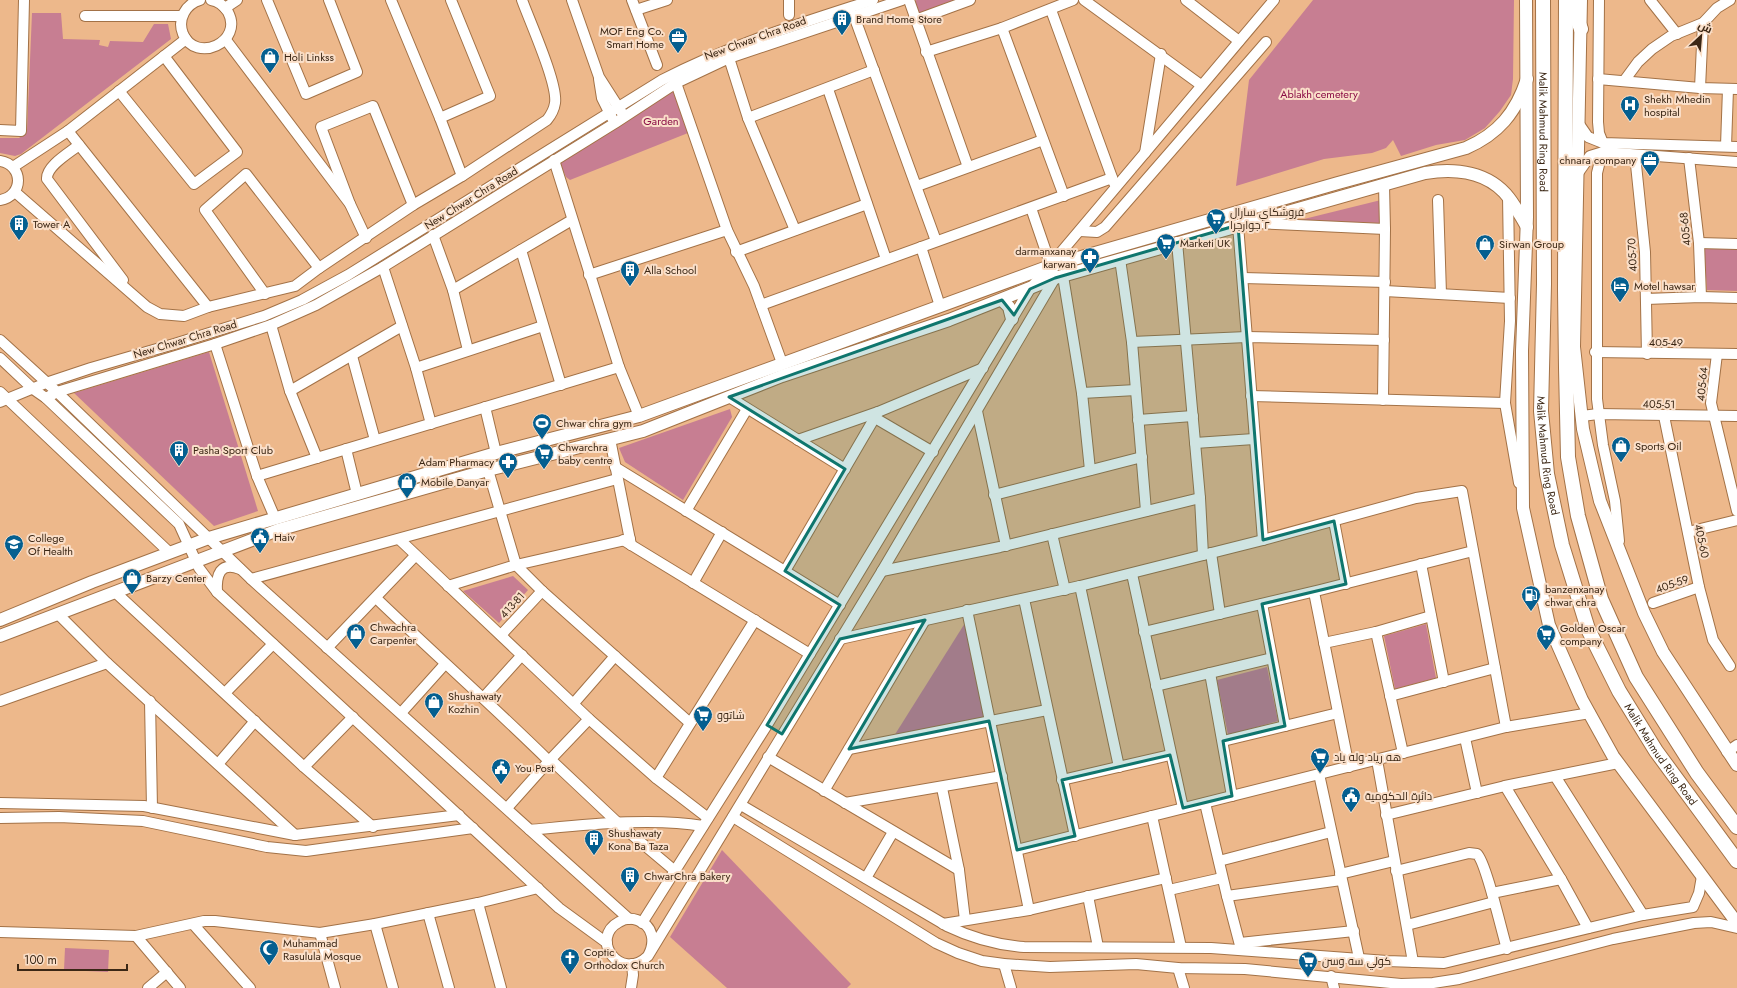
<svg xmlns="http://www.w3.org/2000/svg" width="1737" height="988" font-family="Jost,Cairo,sans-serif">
<rect width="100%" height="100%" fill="#edb88b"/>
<g fill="#c77e92">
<polygon points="917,0 959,0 918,15 914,1"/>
<polygon points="1313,0 1514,0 1513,79 1511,95 1500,111 1485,128 1465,140 1436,145 1401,156 1393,140 1386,148 1372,153 1324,159 1236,186 1249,80"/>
<polygon points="32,13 61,13 63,39 100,40 99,45 108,47 110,41 143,42 154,24 168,24 171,39 21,154 15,156 0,153 0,138 19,138 27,131"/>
<polygon points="673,89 688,133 570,180 566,177 558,159"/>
<polygon points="1381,200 1381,223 1296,221"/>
<polygon points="1704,247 1737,247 1737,291 1707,290"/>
<polygon points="209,352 258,511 214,526 74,393"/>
<polygon points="730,409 732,417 683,500 625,462 619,448"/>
<polygon points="513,576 528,590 499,623 463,591"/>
<polygon points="965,623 984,717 894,736"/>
<polygon points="1426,624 1436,678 1395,689 1384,636"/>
<polygon points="1267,667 1278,721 1228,735 1217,680"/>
<polygon points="722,850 851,984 847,988 727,988 670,937"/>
<polygon points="65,948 109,950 108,972 64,970"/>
</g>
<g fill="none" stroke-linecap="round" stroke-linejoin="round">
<defs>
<g id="minor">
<path d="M200,0C186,4 177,19 183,34C196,64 244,42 228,12C224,6 218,1 211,0"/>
<polyline points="267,0 306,94 357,72 329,0"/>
<polyline points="391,0 440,118 462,176"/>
<polyline points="572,0 599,77 622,113"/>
<polyline points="632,0 657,65"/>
<polyline points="909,0 968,167"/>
<polyline points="1084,0 1201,85"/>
<polyline points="1186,0 1239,41"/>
<polyline points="1599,0 1598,122 1599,133 1603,143"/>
<polyline points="1650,0 1677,34"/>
<polyline points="225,8 237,0"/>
<polyline points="636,10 667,0"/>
<polyline points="1051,10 1114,183"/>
<polyline points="789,15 789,0"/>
<polyline points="85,16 182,16"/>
<polyline points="854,16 936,241"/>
<polyline points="914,18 921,18 970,0"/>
<polyline points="1703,23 1700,88 1737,89"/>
<polyline points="1002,28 1064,196"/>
<polyline points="226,40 350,204 366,238"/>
<polyline points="926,52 1002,28 1073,0"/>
<polyline points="729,58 748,118 795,230"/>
<polyline points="599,79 602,98 612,118"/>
<polyline points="1598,79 1700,88"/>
<polyline points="1624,81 1638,62 1652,49 1671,36 1703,23 1717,8 1730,0"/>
<polyline points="676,83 727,230 754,286 782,363"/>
<polyline points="828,89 886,259"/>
<polyline points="119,91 194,184 237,152 164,56"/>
<polyline points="440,118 490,96 451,0"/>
<polyline points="748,118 874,70"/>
<polyline points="1579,124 1588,137 1603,143 1737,147"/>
<polyline points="0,130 21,131 24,0"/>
<polyline points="68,131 208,307"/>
<path d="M79,145C69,153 46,166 47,179L123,280"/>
<polyline points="1726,146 1728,89"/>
<polyline points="1607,152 1600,161 1597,173 1597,399 1603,445 1615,501 1619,541"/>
<polyline points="1145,153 1161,54"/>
<polyline points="1635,155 1645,252 1647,354"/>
<polyline points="1689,158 1699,243 1701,297"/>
<polyline points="554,160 619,367 639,416"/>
<path d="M0,161C24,165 24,196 0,200"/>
<polyline points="13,167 68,131 186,39"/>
<polyline points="1578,173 1590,156 1603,152 1737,162"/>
<polyline points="917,186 1043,140"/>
<path d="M15,192L147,307L160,314L184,316L208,307L295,286L319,268L413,205L462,176L547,120C551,115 554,110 555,103C558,84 530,22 522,0"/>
<polyline points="1508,196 1510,321 1505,403 1519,483"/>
<polyline points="1438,200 1441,294"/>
<polyline points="350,204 321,127 373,106 413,205"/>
<polyline points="1255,223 1385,229"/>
<polyline points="1238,225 1263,540"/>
<polyline points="1080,231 1097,232 1105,227 1266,42"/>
<polyline points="433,235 453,290 468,350"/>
<polyline points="1177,242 1200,498 1203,555"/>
<polyline points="1699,243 1737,244"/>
<polyline points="921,247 940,306"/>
<polyline points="521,250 561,385"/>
<polyline points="736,252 867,204"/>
<polyline points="1120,259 1132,342 1146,511"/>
<polyline points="383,267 416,368 431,424"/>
<polyline points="589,275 727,230"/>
<polyline points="1063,276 1082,393 1090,470"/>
<polyline points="1243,278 1385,282"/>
<polyline points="453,290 572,220"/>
<polyline points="1385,291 1510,298"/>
<polyline points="265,294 205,210 246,174 319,268"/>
<polyline points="1646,299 1701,297 1737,298"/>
<polyline points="761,305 1112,178"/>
<polyline points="271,325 290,391 317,458"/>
<polyline points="0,340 57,392 251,579 629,919"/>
<polyline points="1132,342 1247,337 1384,340"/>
<polyline points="215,344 257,476 275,518"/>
<polyline points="1595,352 1737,354"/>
<polyline points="1717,354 1711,403 1737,511"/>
<polyline points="352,356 375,440"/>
<polyline points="0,358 33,389 46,398 179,524 199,568 217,592 559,908 607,943"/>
<polyline points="416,368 543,326"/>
<polyline points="290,391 402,326"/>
<polyline points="0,392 170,553"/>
<polyline points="1082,393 1136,390"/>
<polyline points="1251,396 1505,403"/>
<polyline points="729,397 845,469"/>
<polyline points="46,398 57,392 215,344 271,325 316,305 383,267 615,123 676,83 729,58 902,0"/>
<polyline points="1383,400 1385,229 1384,185"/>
<path d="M0,402L46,383L91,368L174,344L264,316L302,300L348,275L662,80C729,45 802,23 873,0"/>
<polyline points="485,407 496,453"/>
<polyline points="977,411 1006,546"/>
<polyline points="1582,416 1598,414 1737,416"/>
<polyline points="1664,416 1699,587 1713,640 1730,666"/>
<polyline points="875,418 933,452"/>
<polyline points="1138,420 1193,416"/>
<polyline points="610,439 631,545"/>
<polyline points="798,440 878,412 983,368"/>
<polyline points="1195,443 1254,439"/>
<polyline points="346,449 357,494"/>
<polyline points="615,467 840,605"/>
<polyline points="488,470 516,565 542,591 690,723"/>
<polyline points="257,476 619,367"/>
<polyline points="994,495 1142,457"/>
<polyline points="686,511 747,409"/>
<polyline points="1334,521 1346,584"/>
<polyline points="1688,532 1737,520"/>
<polyline points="1052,534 1065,590"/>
<polyline points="399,539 589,719 656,778 708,818"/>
<polyline points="623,540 810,654"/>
<polyline points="1211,553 1220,614"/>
<polyline points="1421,564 1444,682"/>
<polyline points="785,571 878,412"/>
<polyline points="882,571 1000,547 1200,498"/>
<polyline points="1132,574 1183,808"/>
<polyline points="251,579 617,479"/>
<polyline points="693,583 722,532"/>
<polyline points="448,586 516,565 630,539"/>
<polyline points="1080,586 1119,767"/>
<polyline points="115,592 304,767 373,827"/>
<path d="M217,592C216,575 220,561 240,569"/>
<polyline points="1314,592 1349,767"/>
<path d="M376,598C433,653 492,705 549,761"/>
<polyline points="1024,599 1075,836"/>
<polyline points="1653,603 1699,587"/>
<polyline points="1262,604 1285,726"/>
<polyline points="967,610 1029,910"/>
<polyline points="58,614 107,663 295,835"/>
<polyline points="1144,632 1320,590 1473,551"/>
<polyline points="501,635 542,591"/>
<polyline points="840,639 1080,586 1263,540 1416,498 1462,491 1506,727"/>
<polyline points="1324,643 1376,632"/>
<polyline points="327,648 415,556"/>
<polyline points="1210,673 1232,796"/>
<polyline points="1156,686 1272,658"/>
<polyline points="225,693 273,644"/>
<polyline points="1390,696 1495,668"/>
<polyline points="484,697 522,655"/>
<polyline points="0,701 107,663"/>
<polyline points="150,701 152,808"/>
<polyline points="574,703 615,656"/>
<polyline points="401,713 445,664"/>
<polyline points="1465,738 1477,793"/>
<polyline points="1223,741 1338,713"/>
<polyline points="849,749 1047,710"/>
<polyline points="1727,752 1737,745"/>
<polyline points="1403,753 1376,632 1431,616"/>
<polyline points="768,757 959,870"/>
<polyline points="550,759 618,823 675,871"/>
<polyline points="1377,760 1413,962"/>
<polyline points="218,764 255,721"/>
<polyline points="304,767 353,717"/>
<polyline points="1319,774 1359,958"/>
<polyline points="1555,776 1643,915"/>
<polyline points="656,778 755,620"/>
<polyline points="1062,780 1170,755"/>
<polyline points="1505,786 1561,879 1588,928"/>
<polyline points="942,788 959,870 965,920"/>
<polyline points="824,791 925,620"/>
<polyline points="0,803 144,806 295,835 459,815"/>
<polyline points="845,803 1002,776"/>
<polyline points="1205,803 1227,896 1241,949"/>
<path d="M741,805L947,926C972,938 996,945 1024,947L1211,948L1387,961L1444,963L1643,915L1693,907L1699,893L1702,876"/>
<polyline points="507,808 549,761 589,719"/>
<polyline points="1386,815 1505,786 1618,763"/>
<polyline points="1152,816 1181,947"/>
<polyline points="733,817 936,943 958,953 982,961 1004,964 1050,967 1136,964 1178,968 1245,969 1401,984 1433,983 1459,979 1613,939 1694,923 1711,922 1737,928"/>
<polyline points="0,818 59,817 143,821 267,847 306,851 473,828"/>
<path d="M530,830C584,825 650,817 703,826"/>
<polyline points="1017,850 1506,727 1590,713"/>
<polyline points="1219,861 1331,832"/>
<path d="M1396,871L1469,853L1477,854C1486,862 1502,933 1507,949"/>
<polyline points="1340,874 1394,861"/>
<polyline points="866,878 893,832"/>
<polyline points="1169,890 1222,878"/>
<polyline points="1492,893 1561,879"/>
<polyline points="1088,896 1098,947"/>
<polyline points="1227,896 1341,880"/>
<polyline points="478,903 501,988"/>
<polyline points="428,913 449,988"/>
<polyline points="642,923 767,725 1030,289 1274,0"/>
<polyline points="193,924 250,988"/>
<polyline points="375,924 393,988"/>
<polyline points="943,924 1029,910 1166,878"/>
<polyline points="1407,925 1494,902"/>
<polyline points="0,932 136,936 204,921 215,921 320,933 375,924 478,903 538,888"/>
<polyline points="320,933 335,988"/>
<polyline points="136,936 180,988"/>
<polyline points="1240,943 1354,931"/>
<path d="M648,956C656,942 653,925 637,920C631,918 624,919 619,922C589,938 620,983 648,956L882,571L1055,278L1031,208"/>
<polyline points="1004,964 1011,988"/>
<polyline points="1178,968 1184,988"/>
<polyline points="1331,976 1334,988"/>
<polyline points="148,988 167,972"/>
<polyline points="631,988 633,975 632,964"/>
</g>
<g id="major">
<polyline points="1526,0 1527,217 1522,351 1523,508 1549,625 1582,700 1613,756 1737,923"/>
<polyline points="1581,0 1574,347 1583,429 1600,501 1644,613 1663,652 1737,765"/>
<polyline points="1002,300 1009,307 1012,319"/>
<path d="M0,620L92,582L209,538L496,453L639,416L1050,266L1338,183L1466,148C1498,134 1516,113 1527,79"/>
<path d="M0,636L278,530L488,470L643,431L782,376L949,320L1055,278L1425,173C1456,168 1489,172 1509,198C1516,207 1521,217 1527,227"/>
</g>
<g id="highway">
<path id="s1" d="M1543,0L1544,284L1541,411L1547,474L1562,545L1588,629L1619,691L1656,751L1737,861"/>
<polyline points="1566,0 1565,290 1566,368 1568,457 1578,516 1601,599 1636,677 1697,773 1737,827"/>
<polyline points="1570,0 1581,29"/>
</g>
</defs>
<use href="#minor" stroke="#a37247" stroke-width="12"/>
<use href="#major" stroke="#a37247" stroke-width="14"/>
<use href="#highway" stroke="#a37247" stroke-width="16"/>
<use href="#minor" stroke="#fff" stroke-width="10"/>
<use href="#major" stroke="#fff" stroke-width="12"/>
<use href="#highway" stroke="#fff" stroke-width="14"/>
</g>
<path fill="#0f766e" fill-opacity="0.2" stroke="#0f766e" stroke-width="3" stroke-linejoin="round" d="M1238,225L1263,540L1334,521L1346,584L1262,604L1285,726L1223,741L1232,796L1183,808L1170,755L1062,780L1075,836L1017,850L989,721L849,749L925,620L840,639L782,734L767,725L840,605L785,571L845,469L729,397L1002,300L1014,315L1030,289L1055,278Z"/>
<defs>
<symbol id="building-pin" viewBox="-11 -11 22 30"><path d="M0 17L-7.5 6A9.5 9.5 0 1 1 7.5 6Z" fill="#045f90" stroke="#fadfc9"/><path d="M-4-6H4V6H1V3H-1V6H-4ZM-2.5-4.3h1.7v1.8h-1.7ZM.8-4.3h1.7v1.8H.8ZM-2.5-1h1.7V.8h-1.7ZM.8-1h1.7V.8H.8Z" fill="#fff"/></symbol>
<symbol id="office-pin" viewBox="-11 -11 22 30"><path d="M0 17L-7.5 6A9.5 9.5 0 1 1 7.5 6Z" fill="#045f90" stroke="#fadfc9"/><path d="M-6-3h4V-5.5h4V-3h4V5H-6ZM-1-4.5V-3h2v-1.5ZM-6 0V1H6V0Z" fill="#fff"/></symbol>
<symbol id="shop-pin" viewBox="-11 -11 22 30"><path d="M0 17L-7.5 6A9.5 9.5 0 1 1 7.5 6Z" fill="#045f90" stroke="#fadfc9"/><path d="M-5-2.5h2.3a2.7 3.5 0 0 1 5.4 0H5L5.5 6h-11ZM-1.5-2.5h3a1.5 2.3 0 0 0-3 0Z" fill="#fff"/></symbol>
<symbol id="hospital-pin" viewBox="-11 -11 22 30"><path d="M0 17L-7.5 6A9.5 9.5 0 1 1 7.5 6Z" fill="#045f90" stroke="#fadfc9"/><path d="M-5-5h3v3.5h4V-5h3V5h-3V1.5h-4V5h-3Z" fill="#fff"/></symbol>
<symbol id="supermarket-pin" viewBox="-11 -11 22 30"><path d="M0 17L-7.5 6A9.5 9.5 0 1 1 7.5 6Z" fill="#045f90" stroke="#fadfc9"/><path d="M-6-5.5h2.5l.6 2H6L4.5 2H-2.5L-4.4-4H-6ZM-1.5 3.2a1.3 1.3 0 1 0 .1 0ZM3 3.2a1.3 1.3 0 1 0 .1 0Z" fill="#fff"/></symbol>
<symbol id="pharmacy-pin" viewBox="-11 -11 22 30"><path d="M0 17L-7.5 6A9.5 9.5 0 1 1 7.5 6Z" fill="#045f90" stroke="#fadfc9"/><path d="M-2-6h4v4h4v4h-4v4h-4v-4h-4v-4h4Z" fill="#fff"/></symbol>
<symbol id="hotel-pin" viewBox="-11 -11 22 30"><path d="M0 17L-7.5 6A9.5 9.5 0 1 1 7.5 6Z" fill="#045f90" stroke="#fadfc9"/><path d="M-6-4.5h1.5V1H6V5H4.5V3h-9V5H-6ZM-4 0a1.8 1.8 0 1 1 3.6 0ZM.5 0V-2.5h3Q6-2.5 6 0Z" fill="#fff"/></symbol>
<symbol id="stadium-pin" viewBox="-11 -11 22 30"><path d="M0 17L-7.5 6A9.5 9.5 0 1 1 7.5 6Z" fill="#045f90" stroke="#fadfc9"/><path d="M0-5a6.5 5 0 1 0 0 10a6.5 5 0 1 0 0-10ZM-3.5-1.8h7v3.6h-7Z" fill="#fff"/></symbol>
<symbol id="civic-pin" viewBox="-11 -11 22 30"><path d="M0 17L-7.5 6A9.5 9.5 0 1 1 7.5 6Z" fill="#045f90" stroke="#fadfc9"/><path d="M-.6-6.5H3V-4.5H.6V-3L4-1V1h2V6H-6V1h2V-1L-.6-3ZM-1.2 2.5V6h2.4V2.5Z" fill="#fff"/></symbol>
<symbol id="university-pin" viewBox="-11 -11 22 30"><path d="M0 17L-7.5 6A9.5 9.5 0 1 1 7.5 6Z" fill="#045f90" stroke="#fadfc9"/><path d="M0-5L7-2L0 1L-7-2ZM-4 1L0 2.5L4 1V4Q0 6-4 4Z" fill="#fff"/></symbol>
<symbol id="fuel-pin" viewBox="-11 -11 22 30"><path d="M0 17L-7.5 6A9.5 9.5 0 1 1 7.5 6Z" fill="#045f90" stroke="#fadfc9"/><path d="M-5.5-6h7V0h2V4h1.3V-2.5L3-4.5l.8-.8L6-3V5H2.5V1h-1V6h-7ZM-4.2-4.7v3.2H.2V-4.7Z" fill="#fff"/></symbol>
<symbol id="mosque-pin" viewBox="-11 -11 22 30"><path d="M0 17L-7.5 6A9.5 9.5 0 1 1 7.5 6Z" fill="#045f90" stroke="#fadfc9"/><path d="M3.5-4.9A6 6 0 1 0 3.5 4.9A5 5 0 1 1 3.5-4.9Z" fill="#fff"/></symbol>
<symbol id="church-pin" viewBox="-11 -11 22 30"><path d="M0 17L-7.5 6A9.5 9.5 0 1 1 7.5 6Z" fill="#045f90" stroke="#fadfc9"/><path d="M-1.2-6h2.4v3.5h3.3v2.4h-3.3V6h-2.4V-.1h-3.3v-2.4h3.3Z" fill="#fff"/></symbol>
</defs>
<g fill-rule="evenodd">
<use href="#building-pin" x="831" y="8" width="22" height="30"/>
<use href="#office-pin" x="667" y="26" width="22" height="30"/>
<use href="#shop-pin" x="259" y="46" width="22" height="30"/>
<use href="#hospital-pin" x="1619" y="94" width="22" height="30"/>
<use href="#office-pin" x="1639" y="149" width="22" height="30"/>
<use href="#supermarket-pin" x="1205" y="207" width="22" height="30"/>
<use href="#building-pin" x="8" y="213" width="22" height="30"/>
<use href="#supermarket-pin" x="1155" y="232" width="22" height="30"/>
<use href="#shop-pin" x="1474" y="233" width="22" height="30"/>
<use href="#pharmacy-pin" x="1079" y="246" width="22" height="30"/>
<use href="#building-pin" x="619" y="259" width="22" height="30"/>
<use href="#hotel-pin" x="1609" y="275" width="22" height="30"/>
<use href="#stadium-pin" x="531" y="412" width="22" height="30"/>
<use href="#shop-pin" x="1610" y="435" width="22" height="30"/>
<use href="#building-pin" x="168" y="439" width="22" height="30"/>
<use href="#supermarket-pin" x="533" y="442" width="22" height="30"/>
<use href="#pharmacy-pin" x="497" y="451" width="22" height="30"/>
<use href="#shop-pin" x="396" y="471" width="22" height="30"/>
<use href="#civic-pin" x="249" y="526" width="22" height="30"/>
<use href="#university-pin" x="3" y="533" width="22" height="30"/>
<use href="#shop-pin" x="121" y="567" width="22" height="30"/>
<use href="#fuel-pin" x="1520" y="584" width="22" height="30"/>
<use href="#shop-pin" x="345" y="622" width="22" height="30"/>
<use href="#supermarket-pin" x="1535" y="623" width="22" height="30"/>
<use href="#shop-pin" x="423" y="691" width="22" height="30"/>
<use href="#supermarket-pin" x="692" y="704" width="22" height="30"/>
<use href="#supermarket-pin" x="1309" y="746" width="22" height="30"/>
<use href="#civic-pin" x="490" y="757" width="22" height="30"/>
<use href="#civic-pin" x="1340" y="785" width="22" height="30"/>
<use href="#building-pin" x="583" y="828" width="22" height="30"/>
<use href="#building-pin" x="619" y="865" width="22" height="30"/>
<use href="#mosque-pin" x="258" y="938" width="22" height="30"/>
<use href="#church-pin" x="559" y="947" width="22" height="30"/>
<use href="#supermarket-pin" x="1297" y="950" width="22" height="30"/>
</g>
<g text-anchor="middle" stroke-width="4" stroke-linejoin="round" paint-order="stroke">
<g font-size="11" fill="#3b2715" stroke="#fadfc9" text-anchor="start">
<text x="856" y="23">Brand Home Store</text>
<text x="664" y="35" text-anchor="end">MOF Eng Co.<tspan x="664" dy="13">Smart Home</tspan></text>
<text x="284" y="61">Holi Linkss</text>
<text x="1644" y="103">Shekh Mhedin<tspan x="1644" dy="13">hospital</tspan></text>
<text x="1636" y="164" text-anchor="end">chnara company</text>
<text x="1230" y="216">فروشكاي سارال<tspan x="1230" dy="13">٢ جوارجرا</tspan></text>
<text x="33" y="228">Tower A</text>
<text x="1180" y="247">Marketi UK</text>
<text x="1499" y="248">Sirwan Group</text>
<text x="1076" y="255" text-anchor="end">darmanxanay<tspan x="1076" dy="13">karwan</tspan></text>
<text x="644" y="274">Alla School</text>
<text x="1634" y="290">Motel hawsar</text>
<text x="556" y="427">Chwar chra gym</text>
<text x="1635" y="450">Sports Oil</text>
<text x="558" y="451">Chwarchra<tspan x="558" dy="13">baby centre</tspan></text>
<text x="193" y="454">Pasha Sport Club</text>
<text x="494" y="466" text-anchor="end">Adam Pharmacy</text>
<text x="421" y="486">Mobile Danyar</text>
<text x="274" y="541">Haiv</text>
<text x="28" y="542">College<tspan x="28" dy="13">Of Health</tspan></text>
<text x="146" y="582">Barzy Center</text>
<text x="1545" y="593">banzenxanay<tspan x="1545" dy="13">chwar chra</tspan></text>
<text x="370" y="631">Chwachra<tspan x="370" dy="13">Carpenter</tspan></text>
<text x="1560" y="632">Golden Oscar<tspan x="1560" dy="13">company</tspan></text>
<text x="448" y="700">Shushawaty<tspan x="448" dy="13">Kozhin</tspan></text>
<text x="717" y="719">شاتوو</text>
<text x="1334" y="761">هه رياد وله ياد</text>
<text x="515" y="772">You Post</text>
<text x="1365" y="800">دائرة الحكومية</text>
<text x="608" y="837">Shushawaty<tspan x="608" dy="13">Kona Ba Taza</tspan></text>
<text x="644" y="880">ChwarChra Bakery</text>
<text x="283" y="947">Muhammad<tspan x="283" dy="13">Rasulula Mosque</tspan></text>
<text x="584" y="956">Coptic<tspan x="584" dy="13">Orthodox Church</tspan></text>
<text x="1322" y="965">كولي سه وسن</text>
</g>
<g font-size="11" fill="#3b2715" stroke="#fadfc9">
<text transform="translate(755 38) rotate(-20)" y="4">New Chwar Chra Road</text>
<text dy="4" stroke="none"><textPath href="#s1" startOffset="132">Malik Mahmud Ring Road</textPath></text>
<text transform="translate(471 198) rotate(-32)" y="4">New Chwar Chra Road</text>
<text transform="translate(1685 229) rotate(-96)" y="4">405-68</text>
<text transform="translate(1632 255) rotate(-93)" y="4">405-70</text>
<text transform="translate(185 339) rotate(-17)" y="4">New Chwar Chra Road</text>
<text x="1666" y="346">405-49</text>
<text transform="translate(1702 384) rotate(-85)" y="4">405-64</text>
<text transform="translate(1659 404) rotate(1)" y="4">405-51</text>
<text dy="4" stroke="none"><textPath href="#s1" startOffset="456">Malik Mahmud Ring Road</textPath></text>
<text transform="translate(1702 541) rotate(78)" y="4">405-60</text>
<text transform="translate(1672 584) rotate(-19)" y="4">405-59</text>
<text transform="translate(512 605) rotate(-48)" y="4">413-81</text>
<text dy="4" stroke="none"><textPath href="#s1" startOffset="780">Malik Mahmud Ring Road</textPath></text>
</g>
<g font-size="11" fill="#8a0d46" stroke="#fadfc9">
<text x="1319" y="98">Ablakh cemetery</text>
<text x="661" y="125">Garden</text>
</g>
</g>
<g transform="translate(1701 36) rotate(26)" stroke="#fadfc9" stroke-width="3" paint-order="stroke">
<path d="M0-3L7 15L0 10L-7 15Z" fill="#3b2715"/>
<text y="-6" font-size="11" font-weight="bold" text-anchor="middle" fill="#3b2715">ش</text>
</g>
<path d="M18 964v6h109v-6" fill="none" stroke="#3b2715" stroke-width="2"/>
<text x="24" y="964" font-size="12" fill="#3b2715" stroke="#fadfc9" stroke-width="3" paint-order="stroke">100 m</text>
</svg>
